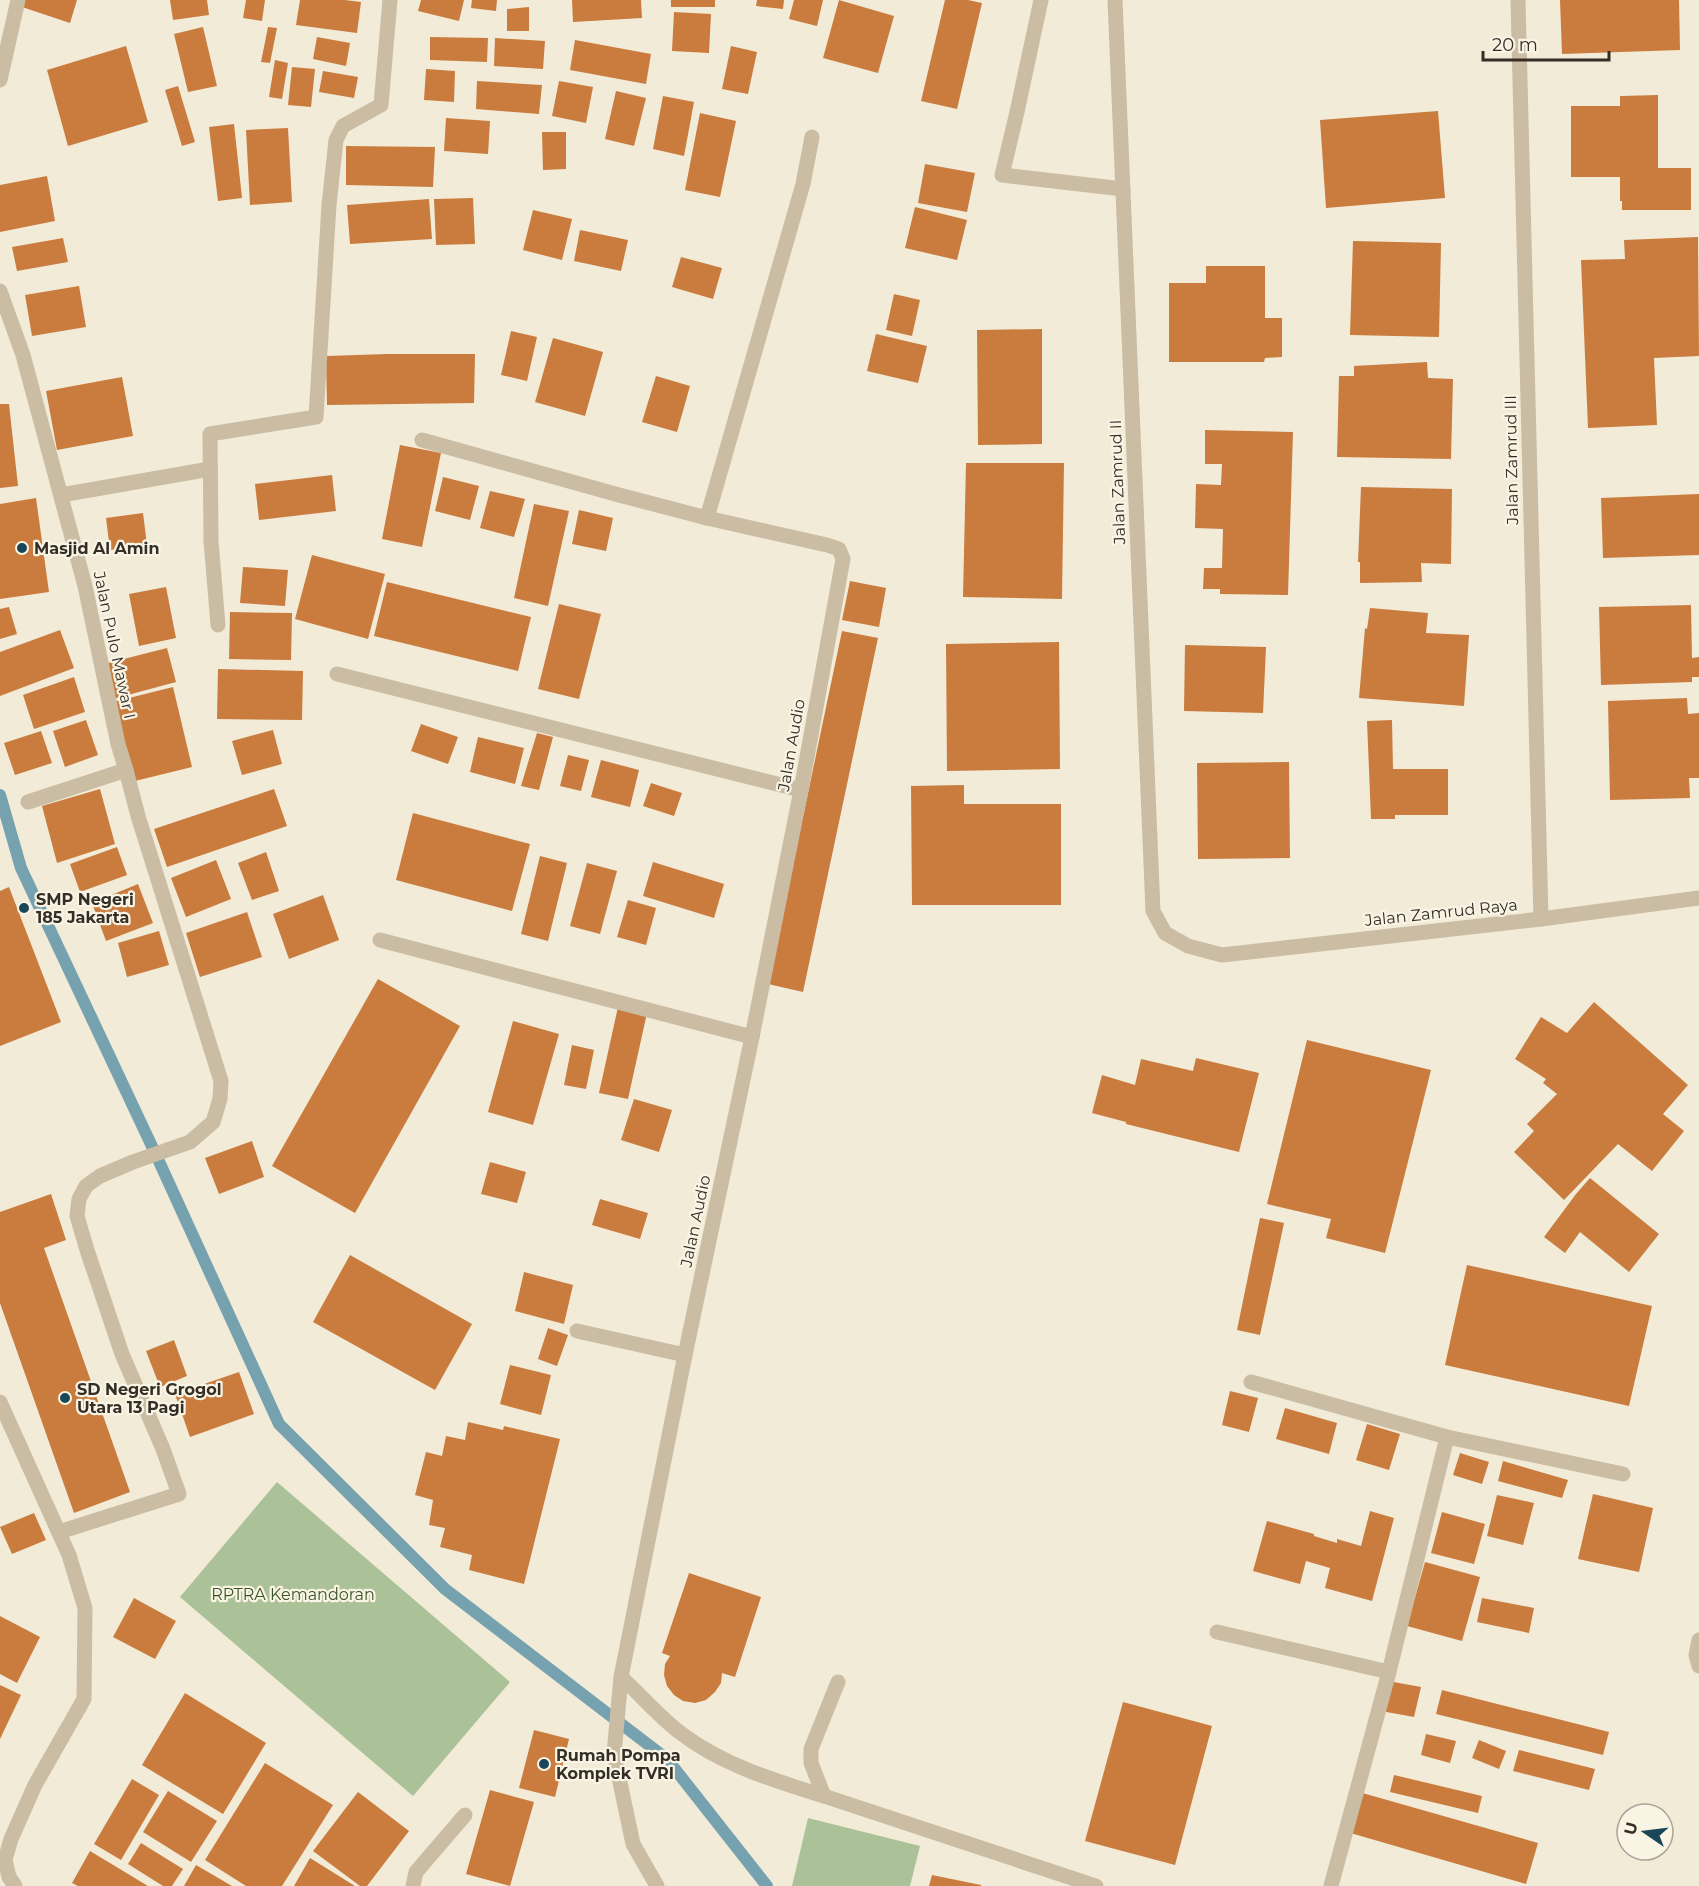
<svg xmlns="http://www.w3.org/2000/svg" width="1699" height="1886" font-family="Montserrat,sans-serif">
<rect width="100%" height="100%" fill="#f2ebd8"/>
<g fill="#abc198">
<polygon points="277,1482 510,1682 413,1796 180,1597"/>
<polygon points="808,1818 920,1846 910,1886 792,1886"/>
</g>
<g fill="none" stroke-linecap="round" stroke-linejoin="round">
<polyline stroke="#76a2af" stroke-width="12" points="0,795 21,868 157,1157 279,1424 445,1589 667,1759 767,1886"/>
</g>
<g fill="#c97c3e">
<polygon points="25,0 77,0 70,23 22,7"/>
<polygon points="170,0 207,0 209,15 173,20"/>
<polygon points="246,0 265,0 262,21 243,18"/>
<polygon points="300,0 345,0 361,2 357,33 296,25"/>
<polygon points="421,0 464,0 459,21 418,11"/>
<polygon points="472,0 497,0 496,11 471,8"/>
<polygon points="572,0 641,0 642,18 573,22"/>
<rect x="671" y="0" width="44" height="7"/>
<polygon points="757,0 784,0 783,9 756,6"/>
<polygon points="794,0 823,0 817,26 789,19"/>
<polygon points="839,0 894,16 878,73 823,58"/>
<polygon points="945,0 968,0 982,3 957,109 921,101"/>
<polygon points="1560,0 1679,0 1680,50 1562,54"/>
<polygon points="529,7 529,31 507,31 507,9"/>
<polygon points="674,12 711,14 709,53 672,51"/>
<polygon points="203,27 217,86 188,92 174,34"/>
<polygon points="268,27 277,28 270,63 261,62"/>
<polygon points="317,37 350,43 346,66 313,59"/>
<polygon points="430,37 488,38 487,62 430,60"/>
<polygon points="495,38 545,41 543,69 494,66"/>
<polygon points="575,40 651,54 646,84 570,70"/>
<polygon points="126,46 148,122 68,146 47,70"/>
<polygon points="731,46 757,52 748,94 722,89"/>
<polygon points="275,60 288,63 282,99 269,97"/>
<polygon points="292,67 315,69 311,107 288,105"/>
<polygon points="426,69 455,71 454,102 424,100"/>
<polygon points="323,71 358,77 354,98 319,92"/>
<polygon points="477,81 542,85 539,114 476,109"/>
<polygon points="559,81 593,87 586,123 552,116"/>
<polygon points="178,86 195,142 182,146 165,90"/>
<polygon points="616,91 646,98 634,146 605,139"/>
<polygon points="1658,95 1658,168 1691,168 1691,210 1622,210 1622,201 1620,201 1620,177 1571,177 1571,106 1620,106 1620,96"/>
<polygon points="663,96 694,102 684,156 653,149"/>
<polygon points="1438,111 1445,198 1326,208 1320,120"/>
<polygon points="700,113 736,121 720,197 685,190"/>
<polygon points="446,118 490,121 488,154 444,151"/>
<polygon points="234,124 242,198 218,201 209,127"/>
<polygon points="288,128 292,202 250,205 246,130"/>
<polygon points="542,132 566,132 566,169 543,170"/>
<polygon points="346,146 435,147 433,187 346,185"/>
<polygon points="925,164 975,173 967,212 918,203"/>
<polygon points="47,176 55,221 0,232 0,185"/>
<polygon points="473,198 475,244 436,245 434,199"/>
<polygon points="429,199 432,239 350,244 347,205"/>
<polygon points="915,207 967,220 957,260 905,248"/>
<polygon points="533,210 572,219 562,260 523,250"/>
<polygon points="580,230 628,240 621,271 574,261"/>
<polygon points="1698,237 1699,356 1654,358 1657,425 1588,428 1581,260 1625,259 1624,240"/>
<polygon points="63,238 68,262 17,271 12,247"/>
<polygon points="1353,241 1441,243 1439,337 1350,335"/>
<polygon points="681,257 722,268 713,299 672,287"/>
<polygon points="1206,266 1265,266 1265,318 1282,318 1282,357 1265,358 1264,362 1169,362 1169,283 1206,283"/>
<polygon points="79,286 86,327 32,336 25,295"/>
<polygon points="894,294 920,300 912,336 886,330"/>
<polygon points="1042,329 1042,444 978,445 977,330"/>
<polygon points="511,331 537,337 527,381 501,375"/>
<polygon points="876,334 927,346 918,383 867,371"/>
<polygon points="553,338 603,352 585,416 535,402"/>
<polygon points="387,354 475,354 474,403 327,405 326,356"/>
<polygon points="1427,362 1428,378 1453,379 1451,459 1337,457 1339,376 1354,376 1354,366"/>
<polygon points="656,376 690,386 677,432 642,422"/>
<polygon points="122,377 133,436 57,450 46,391"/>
<polygon points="0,404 9,404 18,486 0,488"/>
<polygon points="1205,430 1293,432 1288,595 1220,594 1220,589 1203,589 1204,568 1222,568 1223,529 1195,528 1196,484 1221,485 1222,464 1205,464"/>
<polygon points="400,445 441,453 422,547 382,539"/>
<polygon points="966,463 1064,463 1062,599 963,597"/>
<polygon points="332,475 336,511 259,520 255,484"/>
<polygon points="443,477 479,486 470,520 435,511"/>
<polygon points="1361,487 1452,489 1451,564 1421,563 1422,582 1360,583 1360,562 1358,562"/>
<polygon points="490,491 525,499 514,537 480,528"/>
<polygon points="1699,494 1699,555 1603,558 1601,498"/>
<polygon points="36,498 49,592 0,599 0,504"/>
<polygon points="534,504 569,511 548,606 514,598"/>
<polygon points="579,510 613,518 606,551 572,544"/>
<polygon points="143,513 147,545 110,550 106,518"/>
<polygon points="312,555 385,574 368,639 295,619"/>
<polygon points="243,567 288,570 285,606 240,603"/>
<polygon points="850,581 886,588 879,627 842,620"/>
<polygon points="387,582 531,617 518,671 374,636"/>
<polygon points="166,587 176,638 139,646 129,594"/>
<polygon points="559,604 601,614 579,699 538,689"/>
<polygon points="1691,605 1692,658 1699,657 1699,677 1692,677 1692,682 1601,685 1599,607"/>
<polygon points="9,607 17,634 0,639 0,609"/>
<polygon points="1370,608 1428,613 1426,633 1469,635 1464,706 1359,698 1365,628 1367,629"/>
<polygon points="230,612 292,613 291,660 229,659"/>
<polygon points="60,630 74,668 0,696 0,652"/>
<polygon points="842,631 878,638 803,992 768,984"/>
<polygon points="1059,642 1060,769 947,771 946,644"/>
<polygon points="1185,645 1266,647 1263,713 1184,711"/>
<polygon points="167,648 176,682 113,699 104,664"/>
<polygon points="218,669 303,671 302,720 217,719"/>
<polygon points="74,677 85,712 34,729 23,695"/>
<polygon points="173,687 192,767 131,782 113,702"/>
<polygon points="1687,698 1688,714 1699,713 1699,778 1689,778 1690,798 1610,800 1608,701"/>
<polygon points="86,720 98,755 65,767 53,731"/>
<polygon points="1392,720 1393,769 1448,769 1448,815 1395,815 1395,819 1371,819 1367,721"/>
<polygon points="421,724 458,737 448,764 411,751"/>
<polygon points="273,730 282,764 242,775 232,741"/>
<polygon points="41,731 52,763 15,775 4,743"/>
<polygon points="537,733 553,737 539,790 521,786"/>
<polygon points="478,737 524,748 515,784 470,772"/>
<polygon points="568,755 589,760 581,791 560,786"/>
<polygon points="601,760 639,770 630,807 591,797"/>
<polygon points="1289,762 1290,858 1198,859 1197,763"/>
<polygon points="651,783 682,793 674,816 643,806"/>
<polygon points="964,785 964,804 1061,804 1061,905 912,905 911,786"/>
<polygon points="100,789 115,844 57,863 42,806"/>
<polygon points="274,789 287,826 167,867 154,829"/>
<polygon points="413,813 530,844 512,911 396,880"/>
<polygon points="117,847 127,875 80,892 70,864"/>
<polygon points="266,852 279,891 252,900 238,863"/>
<polygon points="540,856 567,863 548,941 521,934"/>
<polygon points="216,860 231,899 186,917 171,878"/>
<polygon points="653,862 724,884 714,918 643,896"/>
<polygon points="587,863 617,871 600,934 570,926"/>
<polygon points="138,884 153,923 106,941 92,903"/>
<polygon points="9,887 61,1022 0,1046 0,891"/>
<polygon points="323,895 339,940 289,959 273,914"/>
<polygon points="628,900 656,908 646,945 617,937"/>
<polygon points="247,912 262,957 200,977 186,933"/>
<polygon points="159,931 169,965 127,977 118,943"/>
<polygon points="378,979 460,1026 355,1213 272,1166"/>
<polygon points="1594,1002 1688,1085 1663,1114 1684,1131 1652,1171 1618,1144 1564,1200 1514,1152 1534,1131 1527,1124 1557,1094 1543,1083 1546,1079 1515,1059 1541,1017 1567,1033"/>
<polygon points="618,1007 647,1013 628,1099 599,1093"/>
<polygon points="513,1021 559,1034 533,1125 488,1112"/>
<polygon points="1307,1040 1431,1070 1385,1253 1326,1238 1331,1219 1267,1204"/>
<polygon points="572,1045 594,1050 586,1089 564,1085"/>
<polygon points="1196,1058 1259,1073 1239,1152 1126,1124 1126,1122 1092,1113 1102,1075 1135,1085 1141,1059 1193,1071"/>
<polygon points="634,1099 672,1110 659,1152 621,1140"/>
<polygon points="252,1141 264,1177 219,1194 205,1158"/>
<polygon points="490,1162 526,1172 517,1203 481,1194"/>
<polygon points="1590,1178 1659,1234 1629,1272 1580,1232 1565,1253 1544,1237 1576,1194"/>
<polygon points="51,1194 66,1240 44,1248 130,1492 74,1513 0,1303 0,1212"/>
<polygon points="600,1199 648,1213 640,1239 592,1225"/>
<polygon points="1260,1218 1284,1223 1260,1335 1237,1330"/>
<polygon points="350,1255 472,1324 435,1390 313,1322"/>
<polygon points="1467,1265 1652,1306 1629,1406 1445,1365"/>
<polygon points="524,1272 573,1285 564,1324 515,1311"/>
<polygon points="548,1328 568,1335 557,1366 538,1359"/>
<polygon points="174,1340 187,1376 160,1387 146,1351"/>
<polygon points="510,1365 551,1375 541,1415 500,1404"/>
<polygon points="239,1372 254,1414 190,1437 175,1394"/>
<polygon points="1230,1391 1258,1398 1249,1432 1222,1425"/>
<polygon points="1285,1408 1337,1423 1329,1454 1276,1439"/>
<polygon points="468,1422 503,1430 504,1426 560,1439 524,1584 469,1570 472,1555 440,1547 445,1528 429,1525 433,1500 415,1495 426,1452 442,1456 446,1436 465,1440"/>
<polygon points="1367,1424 1400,1434 1389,1470 1356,1460"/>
<polygon points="1460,1453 1489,1462 1482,1484 1453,1475"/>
<polygon points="1503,1461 1568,1480 1562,1498 1498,1481"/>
<polygon points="1593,1494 1653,1508 1639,1572 1578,1559"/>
<polygon points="1497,1495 1534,1503 1523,1545 1487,1536"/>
<polygon points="1370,1511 1394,1518 1372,1601 1325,1588 1330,1568 1306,1561 1300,1584 1253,1571 1267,1521 1314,1534 1314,1536 1337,1543 1337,1539 1361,1546"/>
<polygon points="1442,1512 1485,1524 1474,1564 1431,1553"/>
<polygon points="34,1513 46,1540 12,1554 0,1527"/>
<polygon points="1425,1562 1480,1577 1462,1641 1407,1626"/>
<polygon points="689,1573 761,1597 735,1677 722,1673 721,1683 715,1692 706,1700 695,1703 683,1701 674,1695 667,1686 664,1675 665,1664 670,1656 662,1653"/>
<polygon points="134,1598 176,1621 155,1659 113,1637"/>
<polygon points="1482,1598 1534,1608 1529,1633 1477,1622"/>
<polygon points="0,1616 40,1637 17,1683 0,1674"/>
<polygon points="1388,1681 1421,1687 1414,1717 1381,1711"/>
<polygon points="0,1685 21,1695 0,1739"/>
<polygon points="1442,1690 1609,1732 1603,1755 1436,1714"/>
<polygon points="185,1693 266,1743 223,1814 142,1765"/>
<polygon points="1123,1702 1212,1726 1175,1865 1085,1841"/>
<polygon points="534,1730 569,1739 555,1797 519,1788"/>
<polygon points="1426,1734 1456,1741 1450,1763 1421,1755"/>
<polygon points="1479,1740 1506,1751 1499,1769 1472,1758"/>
<polygon points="1519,1750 1595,1769 1589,1790 1513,1771"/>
<polygon points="265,1763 333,1805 282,1886 246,1886 205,1860"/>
<polygon points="1394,1775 1482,1796 1478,1813 1390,1792"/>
<polygon points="132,1779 159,1795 121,1860 94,1844"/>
<polygon points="490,1790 534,1802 510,1886 466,1874"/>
<polygon points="168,1791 217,1821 191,1862 143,1832"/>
<polygon points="358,1792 409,1831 367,1886 360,1886 313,1851"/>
<polygon points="1359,1792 1538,1843 1526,1884 1347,1832"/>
<polygon points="141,1843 183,1869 172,1886 163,1886 128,1864"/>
<polygon points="90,1851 148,1886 78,1886 72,1883"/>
<polygon points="310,1858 355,1886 294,1886"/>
<polygon points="196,1865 232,1886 184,1886"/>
<polygon points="932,1875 981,1885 981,1886 929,1886"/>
</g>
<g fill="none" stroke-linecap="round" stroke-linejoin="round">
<polyline stroke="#cabda4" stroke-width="15" points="577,1331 685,1355"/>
<g stroke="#cabda4" stroke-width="15">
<polyline points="1041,0 1017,112 1002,175 1123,189"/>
<polyline points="1115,0 1153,911 1165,933 1188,946 1222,955 1541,919 1699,898"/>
<polyline points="1518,0 1541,919"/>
<polyline points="0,80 18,0"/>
<polyline points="0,291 23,355 85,586 118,744 126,770 28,802"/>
<polyline points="422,440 619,495 707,518 827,545 839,549 843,559 801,790 752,1037 685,1355 621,1677 614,1754 633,1844 657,1886"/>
<polyline points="61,495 210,469"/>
<polyline points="707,518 803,184 812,137"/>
<polyline points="218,625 211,541 210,434 316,417 329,205 336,140 343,126 381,105 390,0"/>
<polyline points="337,674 801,790"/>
<polyline points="380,940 752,1037"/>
<polyline points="1251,1382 1447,1437"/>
<polyline points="0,1402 69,1555 85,1608 84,1699 35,1785 11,1839 5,1860 9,1877 15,1886"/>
<polyline points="59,1532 179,1494 163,1449 122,1354 87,1250 77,1216 79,1199 86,1186 100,1176 133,1162 190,1142 213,1122 220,1099 221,1081 138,816 126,770"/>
<polyline points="1217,1632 1389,1672"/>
<polyline points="1699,1640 1696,1655 1699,1666"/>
<path d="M621,1677C641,1695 660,1718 682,1734C723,1765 775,1781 824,1796"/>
<polyline points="838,1682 811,1749 811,1763 824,1796 1096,1886"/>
<polyline points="413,1886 416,1872 465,1815"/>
<polyline points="1331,1886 1389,1672 1447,1437 1623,1474"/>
</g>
</g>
<g fill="#1a4757" stroke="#f9f4e4" stroke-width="2">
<circle cx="22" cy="548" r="6"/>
<circle cx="24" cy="908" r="6"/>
<circle cx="65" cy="1398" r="6"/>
<circle cx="544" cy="1764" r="6"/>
</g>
<g text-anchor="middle" stroke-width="4.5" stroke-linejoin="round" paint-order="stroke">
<g font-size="16" fill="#352e26" stroke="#f9f4e4">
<text transform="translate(1511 460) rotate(-91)" y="6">Jalan Zamrud III</text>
<text transform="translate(1117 482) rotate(-92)" y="6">Jalan Zamrud II</text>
<text transform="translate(115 645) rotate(78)" y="6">Jalan Pulo Mawar I</text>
<text transform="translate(791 745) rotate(-80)" y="6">Jalan Audio</text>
<text transform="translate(1441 912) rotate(-6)" y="6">Jalan Zamrud Raya</text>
<text transform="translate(695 1221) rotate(-78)" y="6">Jalan Audio</text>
</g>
<g font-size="16" font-weight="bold" fill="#352e26" stroke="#f9f4e4" text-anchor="start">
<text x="34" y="554">Masjid Al Amin</text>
<text x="36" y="905">SMP Negeri<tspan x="36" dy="18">185 Jakarta</tspan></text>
<text x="77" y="1395">SD Negeri Grogol<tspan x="77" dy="18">Utara 13 Pagi</tspan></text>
<text x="556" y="1761">Rumah Pompa<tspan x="556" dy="18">Komplek TVRI</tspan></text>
</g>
<g font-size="16" fill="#3c5429" stroke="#f9f4e4">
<text x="293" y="1600">RPTRA Kemandoran</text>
</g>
</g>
<g transform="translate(1645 1832) rotate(284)"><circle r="28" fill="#f9f4e4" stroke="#aba598" stroke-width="1.5"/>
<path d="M0-4.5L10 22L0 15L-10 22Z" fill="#1a4757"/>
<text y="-9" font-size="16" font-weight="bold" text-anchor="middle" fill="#352e26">U</text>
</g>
<path d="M1483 51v9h126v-9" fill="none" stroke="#352e26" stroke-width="3"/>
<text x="1492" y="51" font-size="18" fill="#352e26" stroke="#f9f4e4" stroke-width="4.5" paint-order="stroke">20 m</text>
</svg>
